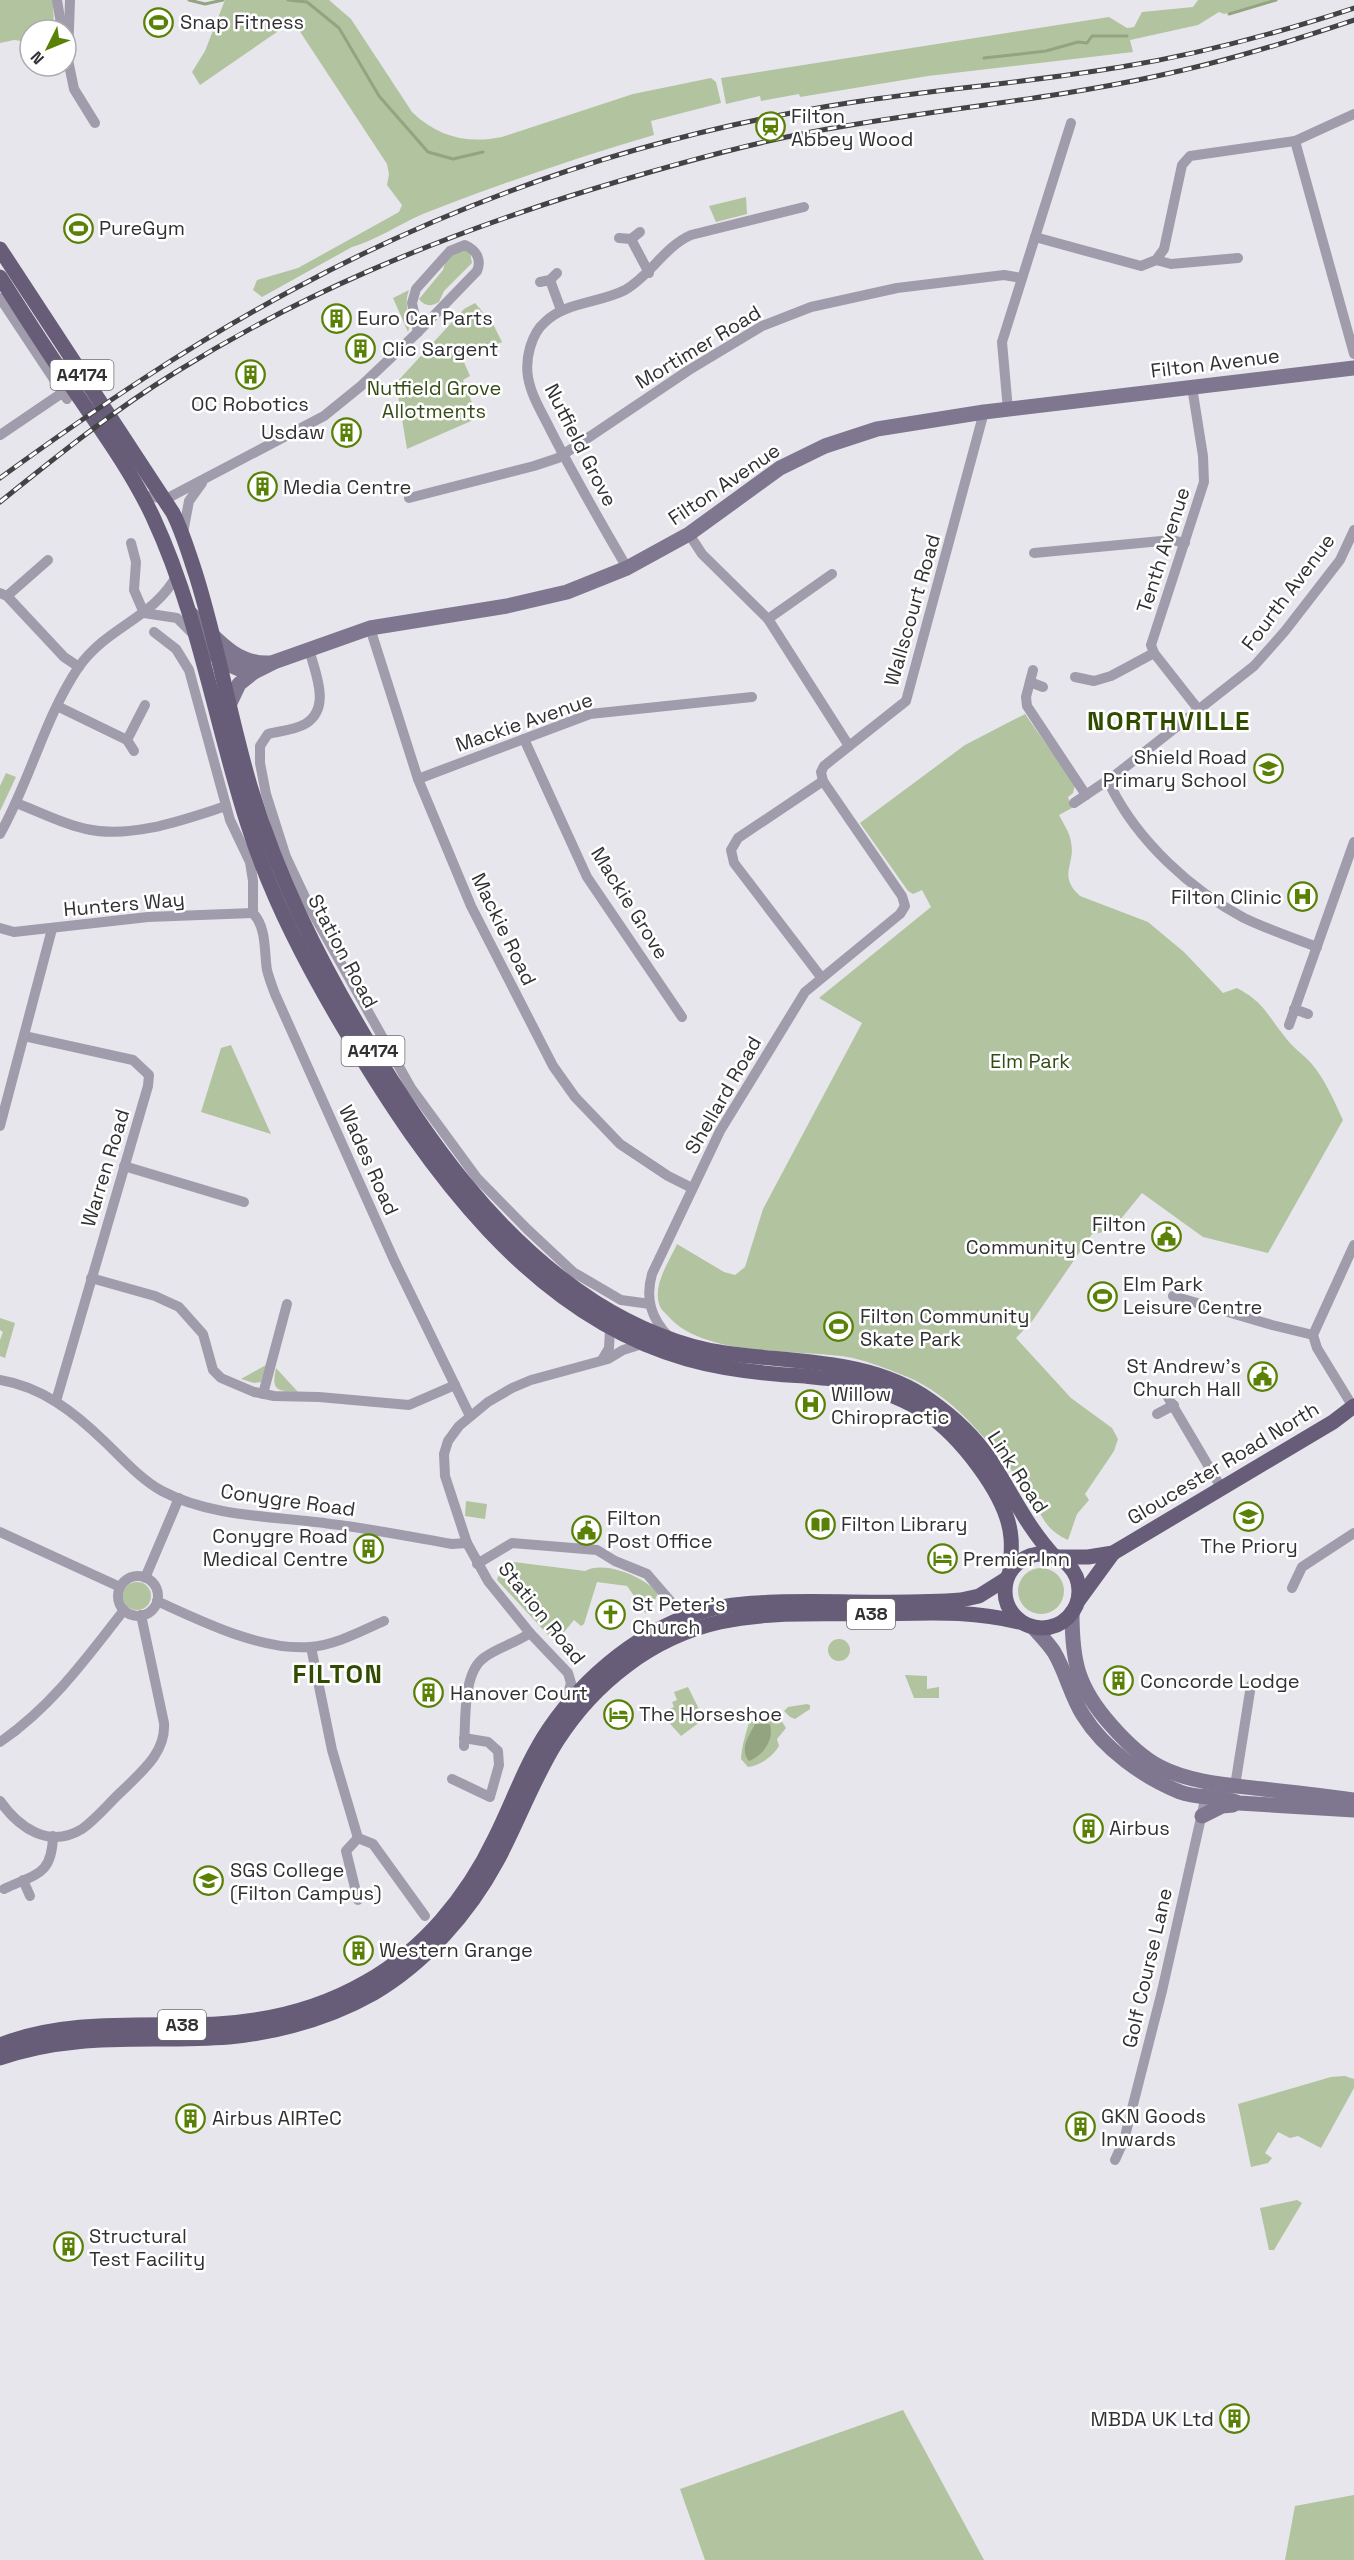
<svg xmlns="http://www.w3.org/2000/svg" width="1354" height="2560" font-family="'Space Grotesk',sans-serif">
<rect width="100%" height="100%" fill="#e8e6ed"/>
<g fill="#b1c39f">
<polygon points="0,0 53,0 54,30 30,30 30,42 14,40 0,43"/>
<path d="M225,0H329L351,19L412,112C438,137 467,144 502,137L633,94L711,78L716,82L721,103L651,121L654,135C576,158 499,184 423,214C399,224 377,240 352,247L262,297L253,290L257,280L298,268L399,212L402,205L387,185L389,174L387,164L293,21L200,85L192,72L205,51Z"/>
<polygon points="1198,0 1272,0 1224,14 1219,12 1198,25 1130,40 1133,52 928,76 800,97 799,94 761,101 760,96 726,104 721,78 1109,17 1127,28 1134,27 1142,12 1193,7"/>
<polygon points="746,197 747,214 716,222 709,206"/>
<path d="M461,249L470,252L472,263L444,291L439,302C431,307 424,306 419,299L443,270L446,260Z"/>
<path d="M409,290C402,309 414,316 408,332L393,298Z"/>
<polygon points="475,303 493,324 502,342 463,360 470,376 463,380 478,418 407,449 396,383 464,309"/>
<path d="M1025,714L1075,785L1073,793L1068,797L1072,808L1059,815C1063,823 1070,833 1071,842C1076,865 1057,875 1080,896L1148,922L1184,952L1223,993L1237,988C1265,1003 1267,1015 1285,1037C1292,1047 1303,1054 1311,1063C1325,1079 1334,1101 1343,1120L1268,1253L1203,1237L1142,1193L1111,1231L1092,1234L1033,1320L1016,1338L1071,1398L1112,1428L1118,1439L1114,1451L1085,1494L1089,1500L1077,1514L1068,1540C1041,1528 1041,1510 1027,1489C1021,1480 1013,1472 1006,1464C977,1428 945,1390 900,1374C885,1368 869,1362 853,1358C799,1348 704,1359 667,1315C664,1312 660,1308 659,1304C653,1284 669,1262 677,1244L724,1272L735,1275L745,1267L763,1209L862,1023L819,998L931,907L922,890L913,894L908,891L860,823L965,745Z"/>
<polygon points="6,773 16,777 0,811 0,786"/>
<polygon points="231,1045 271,1134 201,1112 221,1048"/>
<polygon points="0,1318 15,1323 5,1358 0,1356 0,1340 3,1332 0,1330"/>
<polygon points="266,1365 261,1382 254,1383 241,1379"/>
<path d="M276,1368L298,1392C277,1391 271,1391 276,1368Z"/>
<polygon points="466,1501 487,1504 485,1519 465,1516"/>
<path d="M507,1561L585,1571C605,1560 644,1577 658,1593L651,1609L646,1613L634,1606L637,1600L627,1586L597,1582L584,1624L581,1626L574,1620L564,1632L553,1638L550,1637L498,1581L497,1579Z"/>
<circle cx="1041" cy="1591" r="23"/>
<circle cx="137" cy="1596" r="14"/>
<circle cx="839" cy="1650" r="11"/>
<polygon points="905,1675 927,1676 927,1689 939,1687 939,1698 914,1698"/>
<polygon points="688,1687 704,1719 681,1736 664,1717 670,1715 669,1709 674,1707 672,1702 677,1700 674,1692"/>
<polygon points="807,1704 810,1705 810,1709 795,1719 790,1717 784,1711 788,1707"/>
<path d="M759,1718L781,1720L786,1728L777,1739L779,1746C773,1756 760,1766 748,1767L741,1759C742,1744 746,1734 749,1722Z"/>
<polygon points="1345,2076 1354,2079 1354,2088 1321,2148 1298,2136 1290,2138 1278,2132 1265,2153 1272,2158 1268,2163 1251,2167 1238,2104 1331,2077"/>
<polygon points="1297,2200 1302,2203 1274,2250 1269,2250 1260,2208"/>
<polygon points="903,2410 984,2560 705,2560 680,2489"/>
<polygon points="1354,2495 1354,2560 1285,2560 1295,2506"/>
</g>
<path fill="#92a480" d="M755,1724H770C774,1740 764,1755 749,1761C739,1749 749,1736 755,1724Z"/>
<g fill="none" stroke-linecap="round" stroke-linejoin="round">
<g stroke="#92a480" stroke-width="3">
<polyline points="189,0 205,4 223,0"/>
<polyline points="288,0 307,2 339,28 379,96 428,152 453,159 483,152"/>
<polyline points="1229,14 1276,0"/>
<polyline points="984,58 1046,51 1078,42 1087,43 1092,36 1127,36"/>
</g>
<g stroke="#a19cac" stroke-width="10">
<polyline points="57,0 62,30"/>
<polyline points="66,50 74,89 95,123"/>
<polyline points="68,57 70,0"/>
<polyline points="1295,141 1354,354"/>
<polyline points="1035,237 1141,266 1156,260 1164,249 1182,165 1190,156 1295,141 1354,114"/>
<polyline points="619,238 631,239 640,232"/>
<polyline points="631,239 649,273"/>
<path d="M465,245C476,250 482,259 477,271L418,332L412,303L416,289L450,251Z"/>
<polyline points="1156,260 1171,264 1238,258"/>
<polyline points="550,280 561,310"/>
<polyline points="540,282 550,280 557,273"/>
<polyline points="0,298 67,399"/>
<polyline points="1192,387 1203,456 1204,482 1151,645 1154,653 1198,709"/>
<polyline points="1008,410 1002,342 1071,123"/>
<polyline points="0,435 62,393"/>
<polyline points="142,495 166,499 324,416 361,386 418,332"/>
<polyline points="409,498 534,466 558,458 689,370 762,326 811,307 897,288 1004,275 1022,278"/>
<polyline points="183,533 189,501 202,483"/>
<polyline points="689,534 702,554 768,619 849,746"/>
<polyline points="131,543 136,562 134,590 144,613"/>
<polyline points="1034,553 1172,540 1185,543"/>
<path d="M627,568C600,521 573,475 549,427C541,411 531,395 528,377C525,359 531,334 545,322C565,302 600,303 625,290C651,275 664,247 691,235L804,207"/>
<polyline points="0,593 7,596 64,657 79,667"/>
<polyline points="7,596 48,560"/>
<polyline points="144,613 177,618 193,634"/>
<polyline points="768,619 832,574"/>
<polyline points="370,628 418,779 471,906 553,1066 575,1097 620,1144 668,1176 692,1188"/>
<polyline points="154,632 176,649 189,670 230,820 250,862 253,881 253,913"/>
<path d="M309,649C315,673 332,708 305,724C295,730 279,731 268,734L260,746V763L266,794L286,857L311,910L411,1088L477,1178L527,1229L573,1272L621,1300L650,1304"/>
<polyline points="1033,670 1026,697 1027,706 1086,795"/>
<polyline points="1075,677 1094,681 1111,676 1154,653"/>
<polyline points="1030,682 1043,687"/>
<polyline points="57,706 127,740"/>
<polyline points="524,739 587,877 682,1017"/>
<polyline points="134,751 127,740 145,705"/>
<path d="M1114,776L1111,787C1138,841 1191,890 1244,918C1267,929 1293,938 1317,947"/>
<polyline points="418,779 590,714 752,697"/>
<path d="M16,803C38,811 62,824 86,829C132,839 183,820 226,806"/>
<polyline points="1074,803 1114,776 1254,666 1285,631 1340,560 1354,530"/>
<path d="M0,834C30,781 44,719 78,668C107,626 153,619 177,575"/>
<path d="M253,913C267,928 264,952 267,970C269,978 272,986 275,994L394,1260L470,1416"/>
<polyline points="0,928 14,932 148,917 253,913"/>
<polyline points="821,977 734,863 731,850 738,838 823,781"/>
<polyline points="1294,1009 1308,1014"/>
<polyline points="1289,1025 1354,842"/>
<polyline points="24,1036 133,1060 149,1075 148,1086 56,1401"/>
<polyline points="0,1126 52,929"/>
<polyline points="124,1166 244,1202"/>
<polyline points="91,1278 155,1296 179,1307 203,1334 213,1370 221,1378 254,1392 274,1396 319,1397 409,1405 455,1385"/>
<polyline points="1173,1296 1272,1325 1313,1335"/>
<path d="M669,1337C651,1318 645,1299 652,1274L720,1131L805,992L900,914L905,906L902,896L823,781L821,772L824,766L906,701L984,412"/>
<polyline points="602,1360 609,1348 610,1329"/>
<path d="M0,1380C42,1387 74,1412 104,1441C122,1458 140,1479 162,1491C213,1518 276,1516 331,1524C372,1529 412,1537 452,1544L467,1543"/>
<polyline points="263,1394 287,1304"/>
<polyline points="1166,1394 1222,1489"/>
<polyline points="1353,1407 1317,1348 1313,1335 1354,1245"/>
<polyline points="1157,1414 1174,1405"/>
<polyline points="0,1532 120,1587"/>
<polyline points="477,1564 512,1543 597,1550 615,1561 647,1574 672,1603 693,1615"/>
<circle cx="138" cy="1596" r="20"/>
<polyline points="145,1578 179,1498"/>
<polyline points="1292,1588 1302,1567 1354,1533"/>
<path d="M157,1601C201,1621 261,1651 310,1647C336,1645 361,1631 384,1621"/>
<polyline points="311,1647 332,1750 358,1838 373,1844 425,1916"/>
<polyline points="565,1705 571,1683 568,1673 530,1633 488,1581 467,1543 445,1476 444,1454 448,1441 459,1426 488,1402 512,1388 531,1380 608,1359 623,1350 642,1344"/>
<path d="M0,1742C51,1707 86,1659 124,1610"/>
<path d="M464,1746C466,1721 462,1672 485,1657C499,1647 516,1643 530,1633"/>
<polyline points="452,1779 490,1797 499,1765 498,1751 488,1742 464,1738"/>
<polyline points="1235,1786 1251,1685"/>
<path d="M0,1801C19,1828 49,1849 82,1829C96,1819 109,1803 122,1791C141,1772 166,1753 164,1723L141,1615"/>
<polyline points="358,1838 346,1851 358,1900"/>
<polyline points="23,1880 30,1896"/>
<path d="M4,1889C35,1874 52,1876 53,1836"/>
<polyline points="1115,2160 1124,2140 1162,1991 1207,1791"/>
</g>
<g stroke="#7f778f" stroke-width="15">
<path d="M191,614C214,636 235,665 269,663"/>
<path d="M198,639C215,656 229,670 254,672"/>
<polyline points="229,705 239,684 254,672 274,662 370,628 507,606 567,592 627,568 689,534 780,468 825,446 877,429 984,412 1354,368"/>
<path d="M1072,1612C1072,1661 1077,1687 1111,1725C1125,1741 1141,1757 1160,1767C1191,1783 1229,1785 1263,1789C1293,1792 1324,1796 1354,1800"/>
<path d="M1033,1627C1040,1635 1048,1643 1054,1652C1066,1672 1071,1696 1083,1715C1104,1749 1143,1777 1180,1792C1199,1799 1220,1795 1239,1803L1354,1810"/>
<polyline points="1202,1816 1222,1806 1233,1805"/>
</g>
<g stroke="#675d79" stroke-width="15">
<path d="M0,249L173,513C183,533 189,554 196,575C218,645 230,719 251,789C278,878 318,958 365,1037C425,1137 495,1238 595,1302C633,1326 680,1347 725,1353C794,1363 871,1358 931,1401C952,1416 974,1436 989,1458C1011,1491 1026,1526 1054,1556"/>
<path d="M0,277C24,315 48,353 74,390C102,431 132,472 153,517C199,616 215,723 248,825C272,900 308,968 348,1035C427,1168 531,1315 687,1359C726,1370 765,1374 805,1376C815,1377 826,1380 835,1378C842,1377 850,1373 856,1370"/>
<path d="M836,1378C866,1386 897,1395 923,1411C958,1434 1008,1495 1011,1538C1012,1548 1011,1559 1010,1570"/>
<circle cx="1042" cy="1591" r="37"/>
<polyline points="1058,1557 1088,1557 1113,1553 1333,1422 1354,1406"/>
<polyline points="1078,1601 1113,1553"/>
<path d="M0,2045C68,2018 146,2027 217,2024C269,2021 321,2008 366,1982C423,1950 467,1897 495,1838C513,1802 526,1763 549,1729C585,1676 644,1627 707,1610C730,1604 753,1603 776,1602C837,1600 900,1605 961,1600L979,1596L1006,1579"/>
<path d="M0,2058C77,2031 150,2043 229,2037C279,2032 330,2018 374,1993C425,1963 469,1913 497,1861C518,1822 533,1779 557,1741C594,1683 652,1637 720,1622C771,1611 826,1614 878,1614C930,1613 971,1610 1023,1623"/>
</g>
<defs>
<g id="rail">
<path d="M0,478C95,409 191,344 294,289C446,207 612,148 781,115C893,92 1008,86 1121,67C1200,54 1278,33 1354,8"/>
<path d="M0,502C57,456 114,410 176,372C303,293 428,242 570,196C644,173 719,151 796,135C915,111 1038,102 1157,76C1224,62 1289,42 1354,20"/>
</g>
</defs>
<use href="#rail" stroke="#434245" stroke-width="5"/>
<use href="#rail" stroke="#fff" stroke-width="3" stroke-dasharray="9" stroke-linecap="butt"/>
</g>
<defs>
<symbol id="stadium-ring" viewBox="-11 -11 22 22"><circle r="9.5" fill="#fff" stroke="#588106" stroke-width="1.5"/><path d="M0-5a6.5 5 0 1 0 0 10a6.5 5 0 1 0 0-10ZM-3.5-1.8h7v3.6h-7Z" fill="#588106"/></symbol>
<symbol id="station-ring" viewBox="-11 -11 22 22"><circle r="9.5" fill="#fff" stroke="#588106" stroke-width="1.5"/><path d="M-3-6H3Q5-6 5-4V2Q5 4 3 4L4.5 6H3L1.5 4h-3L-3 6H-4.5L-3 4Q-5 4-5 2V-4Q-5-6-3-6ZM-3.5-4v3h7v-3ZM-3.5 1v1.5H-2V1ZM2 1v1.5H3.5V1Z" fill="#588106"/></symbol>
<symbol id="building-ring" viewBox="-11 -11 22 22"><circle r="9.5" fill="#fff" stroke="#588106" stroke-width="1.5"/><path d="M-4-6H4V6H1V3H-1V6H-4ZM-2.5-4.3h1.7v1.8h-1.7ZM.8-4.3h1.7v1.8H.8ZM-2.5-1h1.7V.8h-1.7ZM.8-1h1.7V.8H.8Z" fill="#588106"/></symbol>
<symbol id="school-ring" viewBox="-11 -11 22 22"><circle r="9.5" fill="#fff" stroke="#588106" stroke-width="1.5"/><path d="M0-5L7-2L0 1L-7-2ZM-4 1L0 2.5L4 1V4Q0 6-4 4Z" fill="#588106"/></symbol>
<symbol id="hospital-ring" viewBox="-11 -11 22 22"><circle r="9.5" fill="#fff" stroke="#588106" stroke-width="1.5"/><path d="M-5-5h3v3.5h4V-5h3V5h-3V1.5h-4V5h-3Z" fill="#588106"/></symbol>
<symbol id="civic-ring" viewBox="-11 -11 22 22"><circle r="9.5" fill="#fff" stroke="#588106" stroke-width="1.5"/><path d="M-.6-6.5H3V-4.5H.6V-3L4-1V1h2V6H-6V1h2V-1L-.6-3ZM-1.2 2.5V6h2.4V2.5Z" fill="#588106"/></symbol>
<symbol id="library-ring" viewBox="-11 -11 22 22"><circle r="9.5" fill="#fff" stroke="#588106" stroke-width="1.5"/><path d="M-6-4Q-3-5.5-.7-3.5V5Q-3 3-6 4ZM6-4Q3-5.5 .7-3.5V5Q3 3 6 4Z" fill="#588106"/></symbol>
<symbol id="hotel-ring" viewBox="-11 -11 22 22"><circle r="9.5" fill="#fff" stroke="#588106" stroke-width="1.5"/><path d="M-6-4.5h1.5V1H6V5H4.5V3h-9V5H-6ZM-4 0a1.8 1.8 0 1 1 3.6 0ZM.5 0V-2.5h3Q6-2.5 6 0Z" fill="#588106"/></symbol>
<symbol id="church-ring" viewBox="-11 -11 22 22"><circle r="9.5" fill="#fff" stroke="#588106" stroke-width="1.5"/><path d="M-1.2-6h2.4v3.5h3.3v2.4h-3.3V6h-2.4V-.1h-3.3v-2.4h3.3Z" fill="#588106"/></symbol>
<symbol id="university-ring" viewBox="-11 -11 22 22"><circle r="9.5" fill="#fff" stroke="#588106" stroke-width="1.5"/><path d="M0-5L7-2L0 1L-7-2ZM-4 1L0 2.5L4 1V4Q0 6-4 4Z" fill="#588106"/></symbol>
</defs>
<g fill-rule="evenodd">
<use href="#stadium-ring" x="142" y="6" width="33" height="33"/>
<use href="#station-ring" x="754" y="110" width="33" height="33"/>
<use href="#stadium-ring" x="62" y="212" width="33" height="33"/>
<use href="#building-ring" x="320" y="302" width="33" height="33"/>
<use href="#building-ring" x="344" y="332" width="33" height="33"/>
<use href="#building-ring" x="234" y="358" width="33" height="33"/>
<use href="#building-ring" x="330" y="416" width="33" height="33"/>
<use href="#building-ring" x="246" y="470" width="33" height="33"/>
<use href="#school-ring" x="1252" y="752" width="33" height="33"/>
<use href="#hospital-ring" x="1286" y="880" width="33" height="33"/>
<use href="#civic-ring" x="1150" y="1220" width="33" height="33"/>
<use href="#stadium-ring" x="1086" y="1280" width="33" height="33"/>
<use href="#stadium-ring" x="822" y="1310" width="33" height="33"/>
<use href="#civic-ring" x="1246" y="1360" width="33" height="33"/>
<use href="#hospital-ring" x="794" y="1388" width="33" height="33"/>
<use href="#school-ring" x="1232" y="1500" width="33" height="33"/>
<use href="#library-ring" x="804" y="1508" width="33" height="33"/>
<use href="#civic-ring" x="570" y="1514" width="33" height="33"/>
<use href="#building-ring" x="352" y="1532" width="33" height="33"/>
<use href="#hotel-ring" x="926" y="1542" width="33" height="33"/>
<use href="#church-ring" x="594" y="1598" width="33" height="33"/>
<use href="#building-ring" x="1102" y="1664" width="33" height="33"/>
<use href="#building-ring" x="412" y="1676" width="33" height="33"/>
<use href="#hotel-ring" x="602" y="1698" width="33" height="33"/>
<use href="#building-ring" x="1072" y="1812" width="33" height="33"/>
<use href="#university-ring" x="192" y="1864" width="33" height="33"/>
<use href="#building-ring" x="342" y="1934" width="33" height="33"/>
<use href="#building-ring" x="174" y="2102" width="33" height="33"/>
<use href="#building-ring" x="1064" y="2110" width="33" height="33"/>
<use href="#building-ring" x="52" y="2230" width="33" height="33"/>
<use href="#building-ring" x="1218" y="2402" width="33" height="33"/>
</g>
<g text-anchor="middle" stroke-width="5" stroke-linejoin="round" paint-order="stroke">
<g fill="#fff" stroke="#6f6e70" stroke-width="1.5">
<rect x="50.5" y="360" width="63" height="30" rx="4.5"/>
<rect x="341.5" y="1036" width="63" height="30" rx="4.5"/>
<rect x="847" y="1599" width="48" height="30" rx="4.5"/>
<rect x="158" y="2010" width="48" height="30" rx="4.5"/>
</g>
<g font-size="18" font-weight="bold" fill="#313032">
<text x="82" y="381">A4174</text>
<text x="373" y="1057">A4174</text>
<text x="871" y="1620">A38</text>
<text x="182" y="2031">A38</text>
</g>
<g font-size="20" fill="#313032" stroke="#fff" text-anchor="start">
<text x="180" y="29">Snap Fitness</text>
<text x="791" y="123">Filton<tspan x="791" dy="23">Abbey Wood</tspan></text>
<text x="99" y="235">PureGym</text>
<text x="357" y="325">Euro Car Parts</text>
<text x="382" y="356">Clic Sargent</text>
<text x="250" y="411" text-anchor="middle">OC Robotics</text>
<text x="325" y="439" text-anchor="end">Usdaw</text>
<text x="283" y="494">Media Centre</text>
<text x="1247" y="764" text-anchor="end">Shield Road<tspan x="1247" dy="23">Primary School</tspan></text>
<text x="1282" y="904" text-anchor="end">Filton Clinic</text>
<text x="1146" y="1231" text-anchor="end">Filton<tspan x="1146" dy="23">Community Centre</tspan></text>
<text x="1123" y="1291">Elm Park<tspan x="1123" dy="23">Leisure Centre</tspan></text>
<text x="860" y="1323">Filton Community<tspan x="860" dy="23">Skate Park</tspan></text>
<text x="1241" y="1373" text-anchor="end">St Andrew's<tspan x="1241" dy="23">Church Hall</tspan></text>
<text x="831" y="1401">Willow<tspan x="831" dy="23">Chiropractic</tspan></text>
<text x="607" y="1525">Filton<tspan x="607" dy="23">Post Office</tspan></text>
<text x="841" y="1531">Filton Library</text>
<text x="348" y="1543" text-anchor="end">Conygre Road<tspan x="348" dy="23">Medical Centre</tspan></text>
<text x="1249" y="1553" text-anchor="middle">The Priory</text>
<text x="963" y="1566">Premier Inn</text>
<text x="632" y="1611">St Peter's<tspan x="632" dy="23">Church</tspan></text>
<text x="1140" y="1688">Concorde Lodge</text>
<text x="450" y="1700">Hanover Court</text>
<text x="639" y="1721">The Horseshoe</text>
<text x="1109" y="1835">Airbus</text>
<text x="230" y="1877">SGS College<tspan x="230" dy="23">(Filton Campus)</tspan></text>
<text x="379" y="1957">Western Grange</text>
<text x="1101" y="2123">GKN Goods<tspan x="1101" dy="23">Inwards</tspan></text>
<text x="212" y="2125">Airbus AIRTeC</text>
<text x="89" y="2243">Structural<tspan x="89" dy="23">Test Facility</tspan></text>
<text x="1214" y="2426" text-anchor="end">MBDA UK Ltd</text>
</g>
<g font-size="20" fill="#313032" stroke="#fff">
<text transform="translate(698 347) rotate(-31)" y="7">Mortimer Road</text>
<text transform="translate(1215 363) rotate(-7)" y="7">Filton Avenue</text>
<text transform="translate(581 445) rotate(63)" y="7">Nutfield Grove</text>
<text transform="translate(724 484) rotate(-34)" y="7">Filton Avenue</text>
<text transform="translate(1163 550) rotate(-72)" y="7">Tenth Avenue</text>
<text transform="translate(1288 592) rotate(-53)" y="7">Fourth Avenue</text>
<text transform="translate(912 610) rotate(-74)" y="7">Wallscourt Road</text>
<text transform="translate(524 722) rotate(-19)" y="7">Mackie Avenue</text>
<text transform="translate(630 903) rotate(58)" y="7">Mackie Grove</text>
<text transform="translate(124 904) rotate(-5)" y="7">Hunters Way</text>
<text transform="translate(504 929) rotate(64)" y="7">Mackie Road</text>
<text transform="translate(343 951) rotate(62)" y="7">Station Road</text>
<text transform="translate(723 1095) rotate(-60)" y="7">Shellard Road</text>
<text transform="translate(369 1160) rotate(66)" y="7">Wades Road</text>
<text transform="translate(105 1168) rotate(-73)" y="7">Warren Road</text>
<text transform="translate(1223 1463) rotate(-31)" y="7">Gloucester Road North</text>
<text transform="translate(1018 1472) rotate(57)" y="7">Link Road</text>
<text transform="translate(288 1500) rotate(8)" y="7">Conygre Road</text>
<text transform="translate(542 1613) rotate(51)" y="7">Station Road</text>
<text transform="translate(1147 1968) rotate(-77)" y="7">Golf Course Lane</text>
</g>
<g font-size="20" fill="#354b15" stroke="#fff">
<text x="434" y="395">Nutfield Grove<tspan x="434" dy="23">Allotments</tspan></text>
<text x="1030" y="1068">Elm Park</text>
</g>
<g font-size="26" font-weight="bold" letter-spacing="1.5" fill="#314c00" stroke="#fff">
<text x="1169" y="730">NORTHVILLE</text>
<text x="338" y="1683">FILTON</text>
</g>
</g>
<g transform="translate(48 48) rotate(227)"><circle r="28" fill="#ffffff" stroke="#adacad" stroke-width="1.5"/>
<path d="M0-4.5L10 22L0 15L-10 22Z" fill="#588106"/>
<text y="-9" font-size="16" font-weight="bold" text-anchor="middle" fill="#313032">N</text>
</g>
</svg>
